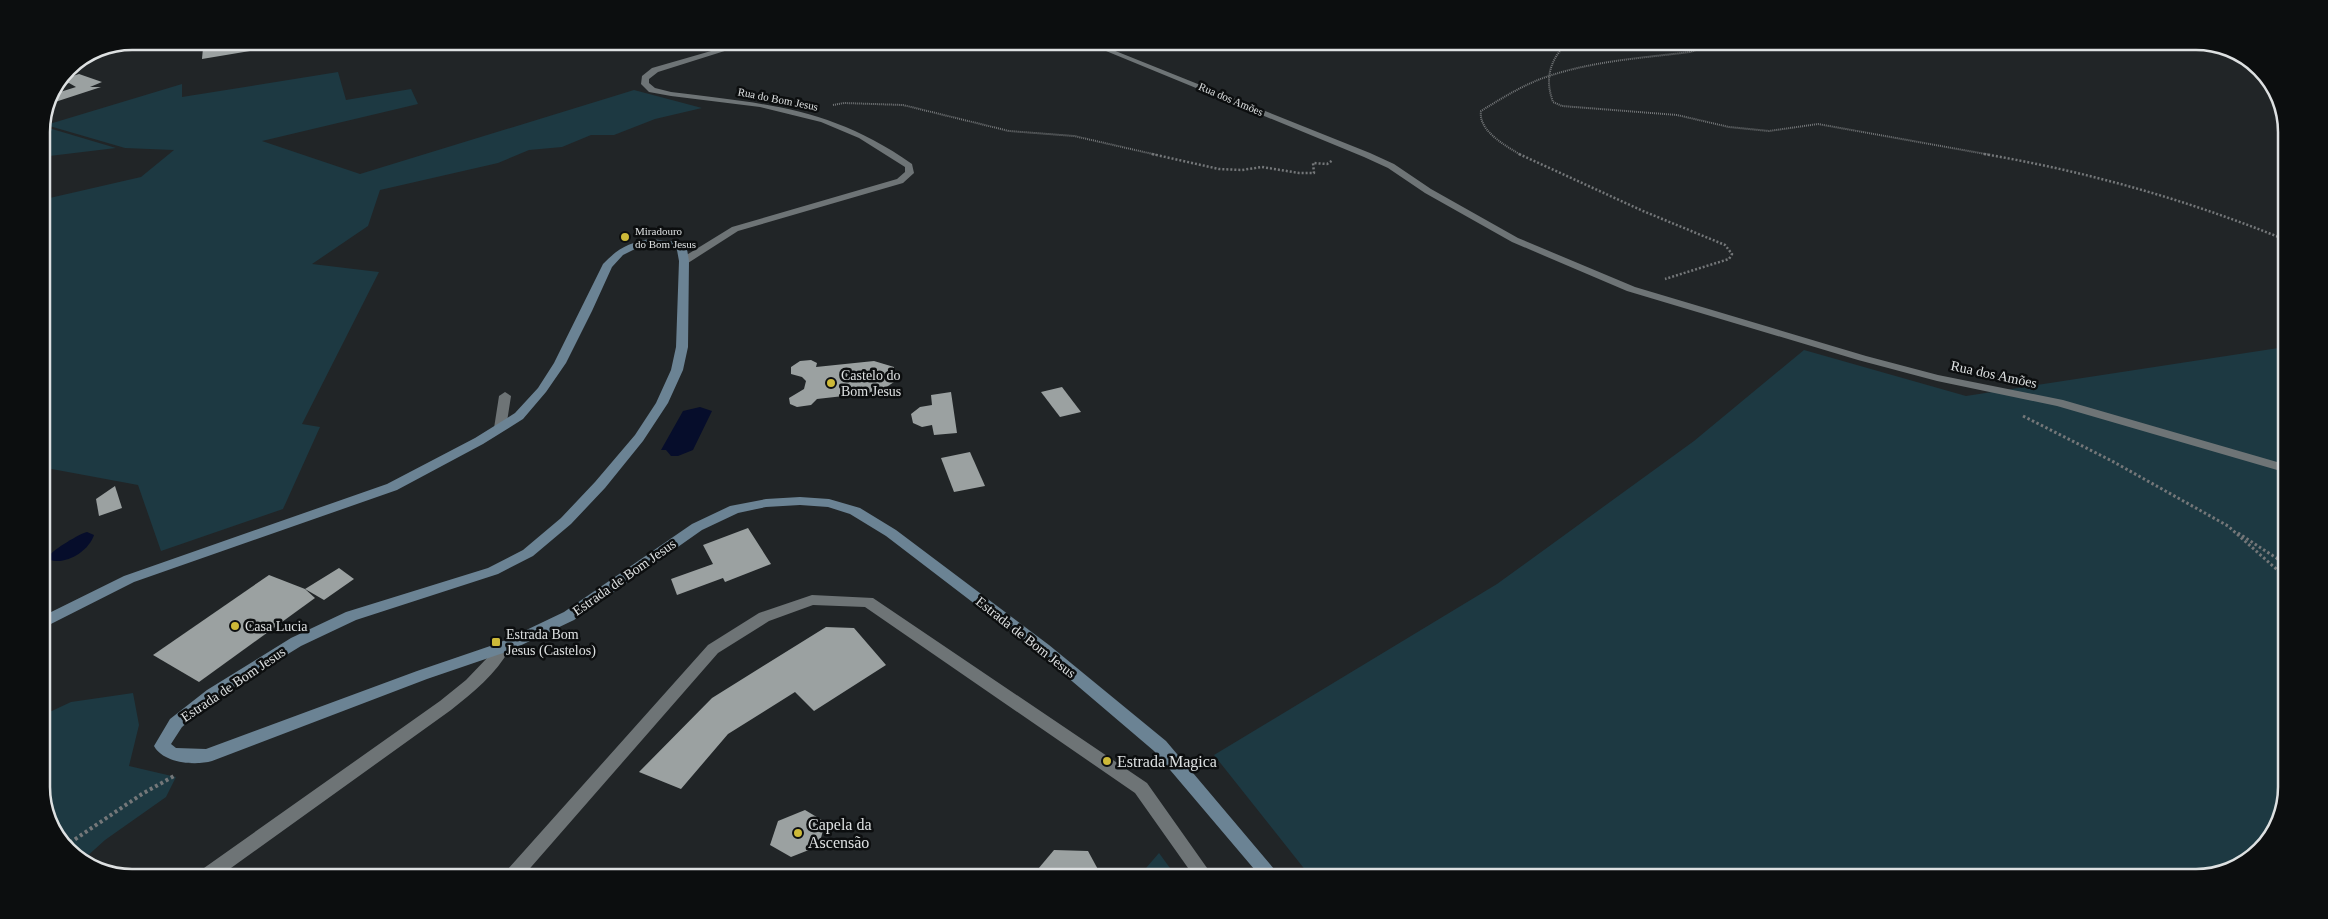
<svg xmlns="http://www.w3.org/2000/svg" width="2328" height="919" font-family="'Times New Roman',serif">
<rect width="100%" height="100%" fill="#212527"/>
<g fill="#1d3942">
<polygon points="338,72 346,100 411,89 418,104 262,141 360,174 634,90 702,108 655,119 614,135 591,135 562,147 529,150 498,163 380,190 368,226 312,264 379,272 302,424 320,427 283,509 161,551 138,485 41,467 41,200 141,177 174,150 125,148 46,125 182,84 182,97"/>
<polygon points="41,126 42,126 116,148 41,157"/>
<polygon points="2285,347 2282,817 2251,859 2196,878 1310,876 1214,755 1497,584 1694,441 1804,350 1966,396"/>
<polygon points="133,693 139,725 129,766 176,777 166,797 105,840 84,859 60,842 41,793 41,716 71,702"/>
<polygon points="1159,853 1175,875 1140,875"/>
</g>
<g fill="#060d2b">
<polygon points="700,407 712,411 693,450 678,456 671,456 666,450 661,450 683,411"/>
<path d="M87,532L94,535C89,551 66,565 50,560L49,556C54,549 79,534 87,532Z"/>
</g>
<g fill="#9ba1a1">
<polygon points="247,42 257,42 256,50 202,59 203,48"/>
<polygon points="406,42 443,42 444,45 413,51 411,45"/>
<polygon points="79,74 102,82 90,87 101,87 52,103 57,93 76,87 69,83 60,86 63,79"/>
<polygon points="811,360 817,363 816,367 874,361 894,367 894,382 879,392 817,399 811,405 797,407 790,404 789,398 804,389 806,381 802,377 791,374 791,367 800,361"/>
<polygon points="1062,387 1081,412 1060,417 1041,392"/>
<polygon points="951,392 957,433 934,435 932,425 922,427 913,423 911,414 920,407 932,405 931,395"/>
<polygon points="970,452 985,486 954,492 941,458"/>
<polygon points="115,486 122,508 99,516 96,499"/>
<polygon points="748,528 771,564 725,582 723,578 677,595 671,579 713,564 703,545"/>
<polygon points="339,568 354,579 324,600 305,589"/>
<polygon points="269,575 305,589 315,598 199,682 153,655"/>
<polygon points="826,627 854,628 886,665 814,711 795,692 728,734 681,789 639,772 712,698"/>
<polygon points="805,810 825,822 819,846 791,857 770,845 778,821"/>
<polygon points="1054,850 1088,851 1101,875 1033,875"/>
</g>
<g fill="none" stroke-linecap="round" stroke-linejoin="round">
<g stroke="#747779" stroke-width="2" stroke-dasharray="1 1" stroke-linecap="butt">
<path d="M1565,45C1549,62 1545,80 1553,102L1562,106L1677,115L1729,127L1769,131L1818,124L1991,155"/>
<polyline points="833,105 844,103 903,105 1009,131 1074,136 1157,155"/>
<path d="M1521,155C1506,146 1478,131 1481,111C1502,98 1523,85 1546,77C1592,61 1642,58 1690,52L1702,48L1703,45"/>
</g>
<g stroke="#747779" stroke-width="2.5" stroke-dasharray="2 2" stroke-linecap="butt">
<polyline points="1152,154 1219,169 1242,170 1262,167 1299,173 1314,173 1313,163 1327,164 1333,160"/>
<polyline points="1519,154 1643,211 1725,245 1732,254 1729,259 1665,279"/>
<path d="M1984,154C2089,172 2188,200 2286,240"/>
</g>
<g stroke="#747779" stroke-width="3" stroke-dasharray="2.5 2.5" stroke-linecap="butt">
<polyline points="2023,416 2112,461 2228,526 2283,575"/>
<polyline points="2238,533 2284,563"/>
</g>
<polyline stroke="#747779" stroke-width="4" stroke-dasharray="3 3" stroke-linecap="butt" points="65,846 142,794 174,776"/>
<polygon fill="#6e7476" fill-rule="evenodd" points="505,392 511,396 506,428 500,432 494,428 499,396"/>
<g fill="#6e7476" fill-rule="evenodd">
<path d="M739,43H750L658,72L649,79V83L655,88L671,92C766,104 831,107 912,164L914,173L903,183L738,231L688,263H680V259L732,227L897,179L905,172V167L859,138L821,122L760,107L671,96L649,92L641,84L642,76L652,68Z"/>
<polygon points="1089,44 1098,44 1370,153 1394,164 1431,189 1518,238 1635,287 1866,356 1938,375 2063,400 2284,464 2284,472 2057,406 1937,381 1858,360 1627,291 1512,242 1425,193 1388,168 1364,157"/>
<polygon points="812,595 873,598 1147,783 1212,875 1193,875 1135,793 865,607 813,605 769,621 718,653 525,874 505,874 508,869 708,645 759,613"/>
<path d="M504,641L509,643L511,647C497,673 474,692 451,710L224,873H201L204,868L440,701L466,680L489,656L499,643Z"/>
</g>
<polygon fill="#6e7476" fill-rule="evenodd" points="153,41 170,41 85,57 92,52"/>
<path fill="#6b8394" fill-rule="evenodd" d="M650,239L678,242L687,249L689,261L688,347L683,370L668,403L643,441L605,488L571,524L533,556L498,574L356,620L301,646L217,698L182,727L171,744L176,748L206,749L417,671L499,643L564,612L692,524L730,506L766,499L800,497L829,499L860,508L896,530L1049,645L1166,741L1280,876H1260L1154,751L1039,653L886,536L850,514L828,507L800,505L766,507L738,513L702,530L574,620L509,651L427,679L212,761C195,766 163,763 154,746L170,719L207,690L291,638L346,612L488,568L523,550L561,518L595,482L635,435L656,403L671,370L676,347L679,261L677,250L672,247L650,245L639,247L623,255L612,267L592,311L566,363L546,392L523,419L483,444L397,490L134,582L41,629V617L124,576L387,484L475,438L515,413L538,388L554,363L603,264C617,249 630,242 650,239Z"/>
</g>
<g fill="#cdb938" stroke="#0c0e0f" stroke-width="2">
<circle cx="625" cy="237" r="5"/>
<circle cx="831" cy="383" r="5"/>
<circle cx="235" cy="626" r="5"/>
<rect x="491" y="637" width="10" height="10" rx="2.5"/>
<circle cx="1107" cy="761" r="5"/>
<circle cx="798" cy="833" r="5"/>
</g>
<g text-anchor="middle" stroke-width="5" stroke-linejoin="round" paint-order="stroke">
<g font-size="11" fill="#dde0e1" stroke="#0c0e0f">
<text transform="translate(778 99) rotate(11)" y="4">Rua do Bom Jesus</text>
<text transform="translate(1231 99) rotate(23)" y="4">Rua dos Amões</text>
</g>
<g font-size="11" fill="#dde0e1" stroke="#0c0e0f" text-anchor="start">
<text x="635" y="235">Miradouro<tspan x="635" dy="13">do Bom Jesus</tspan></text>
</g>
<g font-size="14" fill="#dde0e1" stroke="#0c0e0f">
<text transform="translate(1994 374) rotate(12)" y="5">Rua dos Amões</text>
<text transform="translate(624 577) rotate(-35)" y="5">Estrada de Bom Jesus</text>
<text transform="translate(1026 637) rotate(38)" y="5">Estrada de Bom Jesus</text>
<text transform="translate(233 684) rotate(-34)" y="5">Estrada de Bom Jesus</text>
</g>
<g font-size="14" fill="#dde0e1" stroke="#0c0e0f" text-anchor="start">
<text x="841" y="380">Castelo do<tspan x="841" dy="16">Bom Jesus</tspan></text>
<text x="245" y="631">Casa Lucia</text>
<text x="506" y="639">Estrada Bom<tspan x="506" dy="16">Jesus (Castelos)</tspan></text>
</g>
<g font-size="16" fill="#dde0e1" stroke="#0c0e0f" text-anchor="start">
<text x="1117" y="767">Estrada Magica</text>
<text x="808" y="830">Capela da<tspan x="808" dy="18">Ascensão</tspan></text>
</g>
</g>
<path d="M0 0H2328V919H0ZM132 50H2196A82 82 0 0 1 2278 132V787A82 82 0 0 1 2196 869H132A82 82 0 0 1 50 787V132A82 82 0 0 1 132 50Z" fill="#0c0e0f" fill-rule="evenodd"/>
<path fill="none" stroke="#dde0e1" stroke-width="2.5" d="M132 50H2196A82 82 0 0 1 2278 132V787A82 82 0 0 1 2196 869H132A82 82 0 0 1 50 787V132A82 82 0 0 1 132 50Z"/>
</svg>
